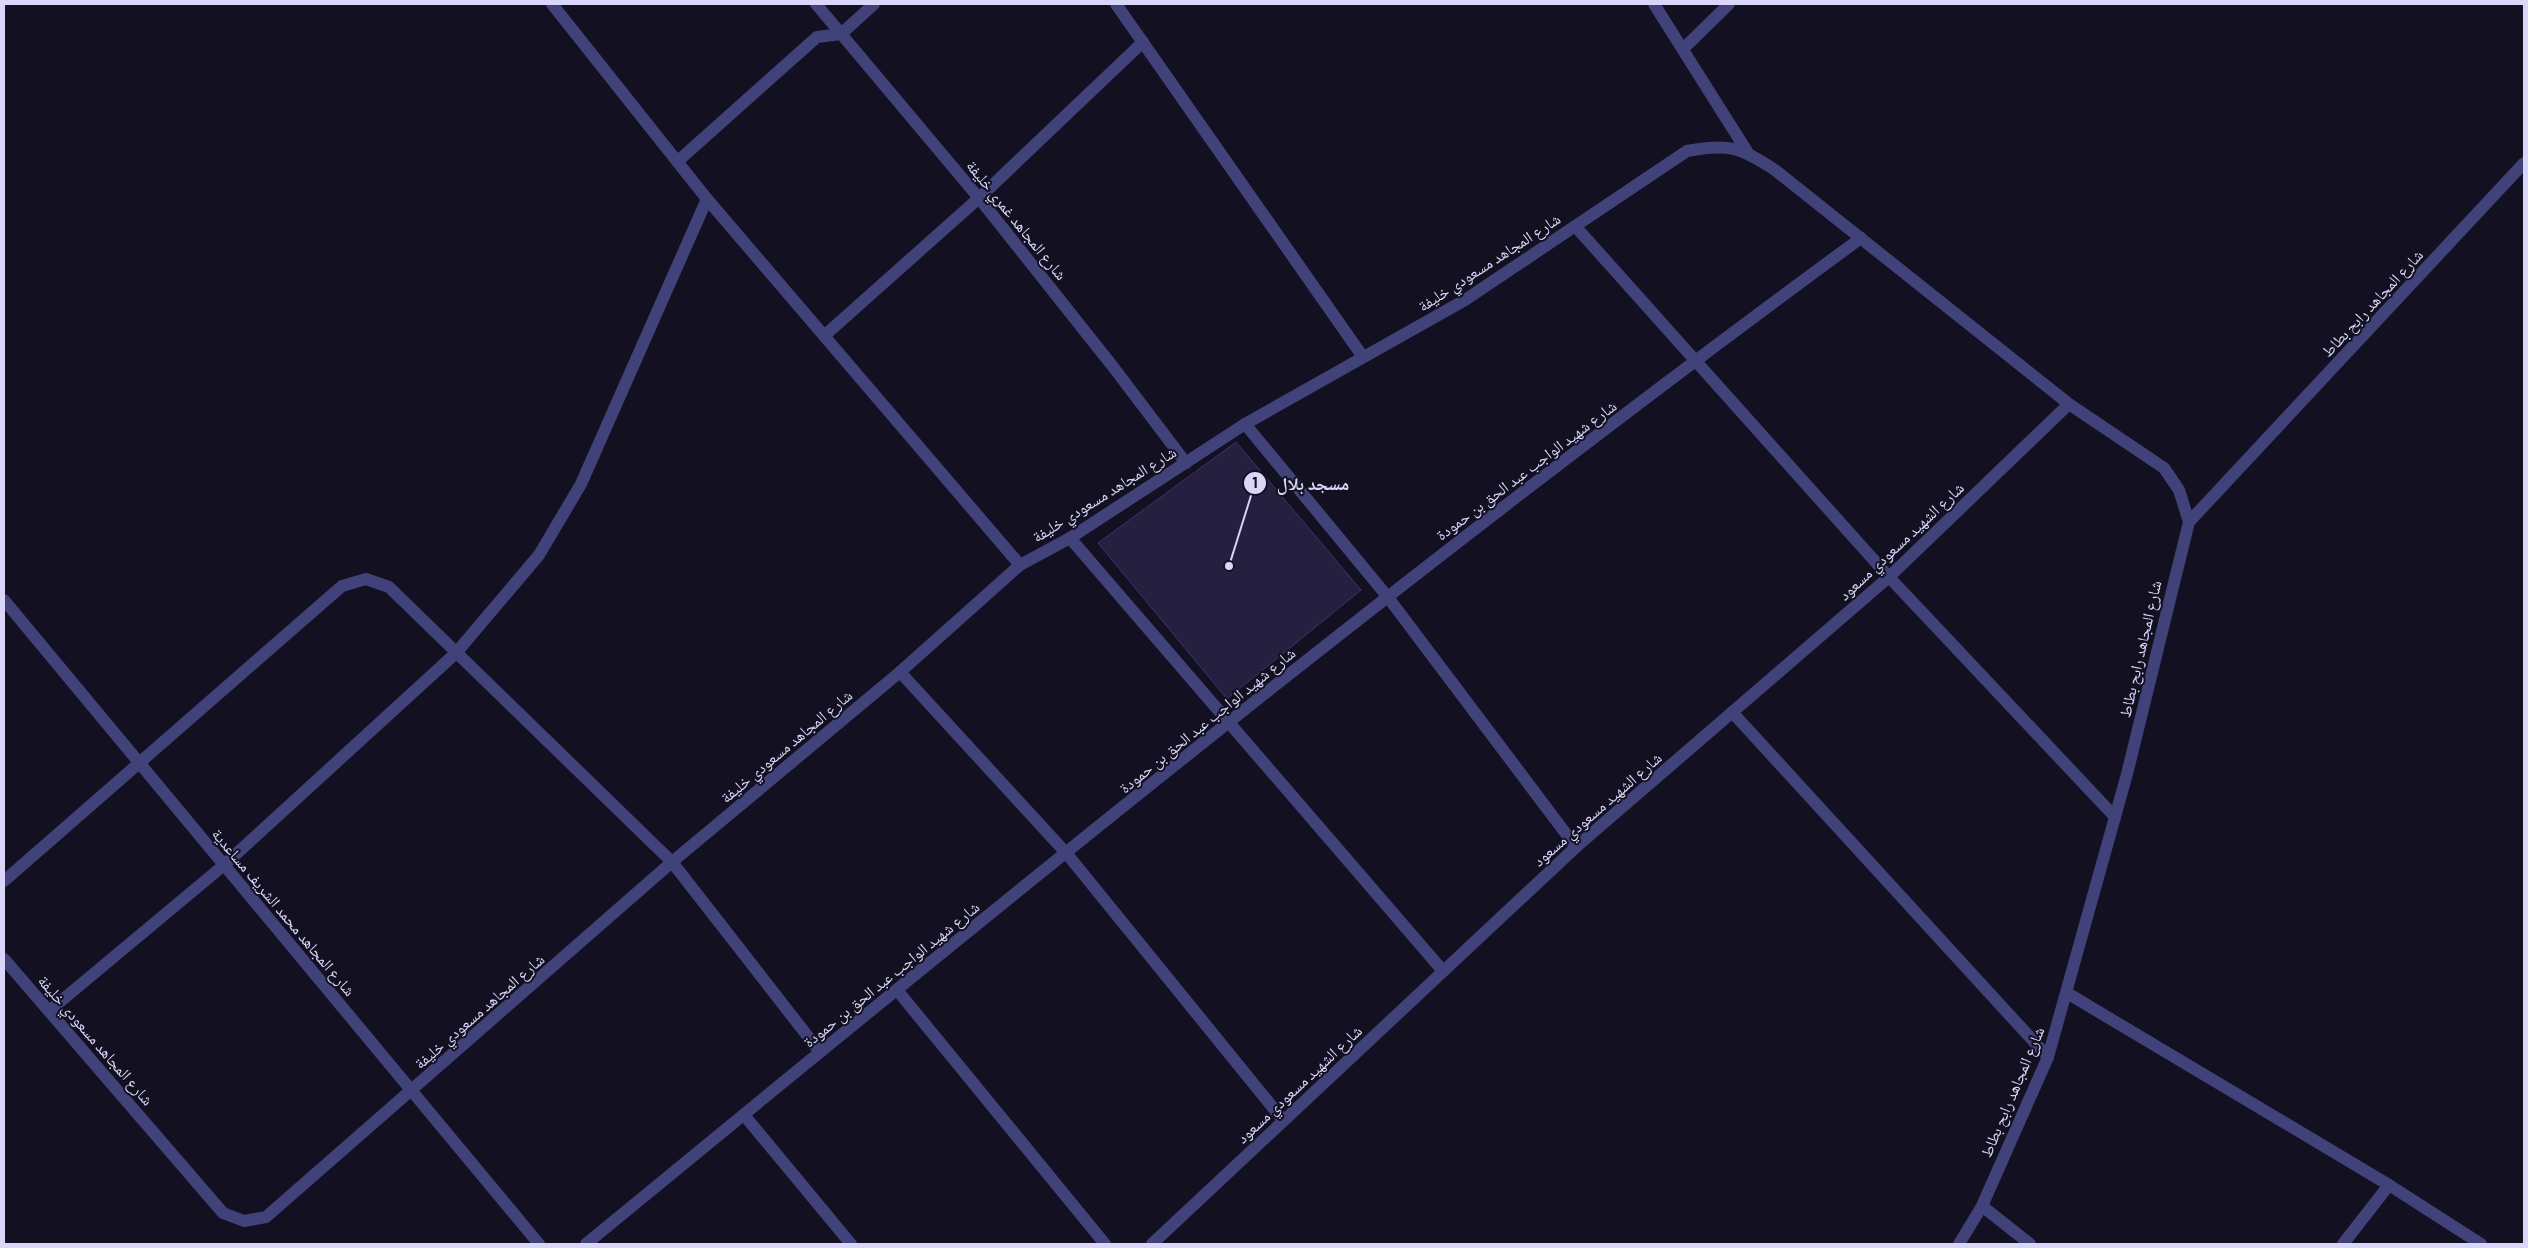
<svg xmlns="http://www.w3.org/2000/svg" width="2528" height="1248" font-family="Barlow,'Noto Naskh Arabic',sans-serif">
<rect width="100%" height="100%" fill="#131121"/>
<polygon fill="#251f40" stroke="#3d3469" points="1236,442 1361,590 1227,699 1098,543"/>
<g fill="none" stroke-linecap="round" stroke-linejoin="round">
<g stroke="#42427a" stroke-width="12">
<polyline points="552,4 707,199 1020,565"/>
<polyline points="816,4 979,198 1114,368 1186,463"/>
<polyline points="1116,4 1363,357"/>
<polyline points="1654,4 1748,153"/>
<polyline points="1683,49 1729,4"/>
<polyline points="678,161 817,37 841,34 874,4"/>
<polyline points="1575,226 1889,577 2115,817"/>
<polyline points="824,336 979,198 1143,42"/>
<polyline points="1245,424 1387,596 1576,847"/>
<polyline points="1070,538 1443,971"/>
<polyline points="4,600 539,1244"/>
<polyline points="900,672 1067,854 1283,1120"/>
<polyline points="1732,712 2048,1057"/>
<polyline points="4,881 342,586 366,579 389,587 672,862 820,1052"/>
<path d="M4,959L223,1213L244,1221L266,1217L672,862L900,672L1020,565L1070,538L1245,424L1465,300L1687,151C1729,143 1740,147 1775,170L2069,404L2164,468L2179,490L2189,522"/>
<polyline points="897,990 1105,1244"/>
<polyline points="2067,993 2389,1185 2481,1244"/>
<polyline points="49,1011 224,865 456,653 539,555 581,484 707,199"/>
<polyline points="744,1115 851,1244"/>
<polyline points="1982,1206 2030,1244"/>
<path d="M586,1244C1004,900 1424,558 1861,238"/>
<polyline points="1152,1244 1576,847 1889,577 2069,404"/>
<polyline points="1959,1244 1982,1206 2048,1057 2127,774 2189,522 2524,163"/>
<polyline points="2343,1244 2389,1185"/>
</g>
</g>
<g text-anchor="middle" stroke-width="4" stroke-linejoin="round" paint-order="stroke">
<g font-size="16" fill="#d9d6fa" stroke="#131121">
<text transform="translate(1017 220) rotate(51)" y="6">شارع المجاهد غمري خليفة</text>
<text transform="translate(1489 262) rotate(-33)" y="6">شارع المجاهد مسعودي خليفة</text>
<text transform="translate(2372 303) rotate(-47)" y="6">شارع المجاهد رابح بطاط</text>
<text transform="translate(1526 470) rotate(-37)" y="6">شارع شهيد الواجب عبد الحق بن حمودة</text>
<text transform="translate(1104 494) rotate(-32)" y="6">شارع المجاهد مسعودي خليفة</text>
<text transform="translate(1901 541) rotate(-43)" y="6">شارع الشهيد مسعودي مسعود</text>
<text transform="translate(2140 649) rotate(-77)" y="6">شارع المجاهد رابح بطاط</text>
<text transform="translate(1207 720) rotate(-39)" y="6">شارع شهيد الواجب عبد الحق بن حمودة</text>
<text transform="translate(786 746) rotate(-40)" y="6">شارع المجاهد مسعودي خليفة</text>
<text transform="translate(1597 809) rotate(-41)" y="6">شارع الشهيد مسعودي مسعود</text>
<text transform="translate(284 912) rotate(50)" y="6">شارع المجاهد محمد الشريف مساعدية</text>
<text transform="translate(891 974) rotate(-39)" y="6">شارع شهيد الواجب عبد الحق بن حمودة</text>
<text transform="translate(479 1011) rotate(-41)" y="6">شارع المجاهد مسعودي خليفة</text>
<text transform="translate(96 1040) rotate(49)" y="6">شارع المجاهد مسعودي خليفة</text>
<text transform="translate(1299 1084) rotate(-43)" y="6">شارع الشهيد مسعودي مسعود</text>
<text transform="translate(2012 1092) rotate(-67)" y="6">شارع المجاهد رابح بطاط</text>
</g>
</g>
<path fill="none" stroke="#d9d6fa" stroke-width="2" d="M1229 566L1255 483"/>
<g fill="#d9d6fa" stroke="#131121" stroke-width="2">
<circle cx="1229" cy="566" r="5"/>
<circle cx="1255" cy="483" r="12"/>
</g>
<g font-size="15" text-anchor="middle" font-weight="bold" fill="#111">
<text x="1255" y="488">1</text>
</g>
<g font-size="18" text-anchor="middle" font-weight="bold" fill="#d9d6fa" stroke="#131121" stroke-width="4" stroke-linejoin="round" paint-order="stroke">
<text x="1313" y="490">مسجد بلال</text>
</g>
<rect width="2528" height="1248" fill="none" stroke="#d9d6fa" stroke-width="10"/>
</svg>
